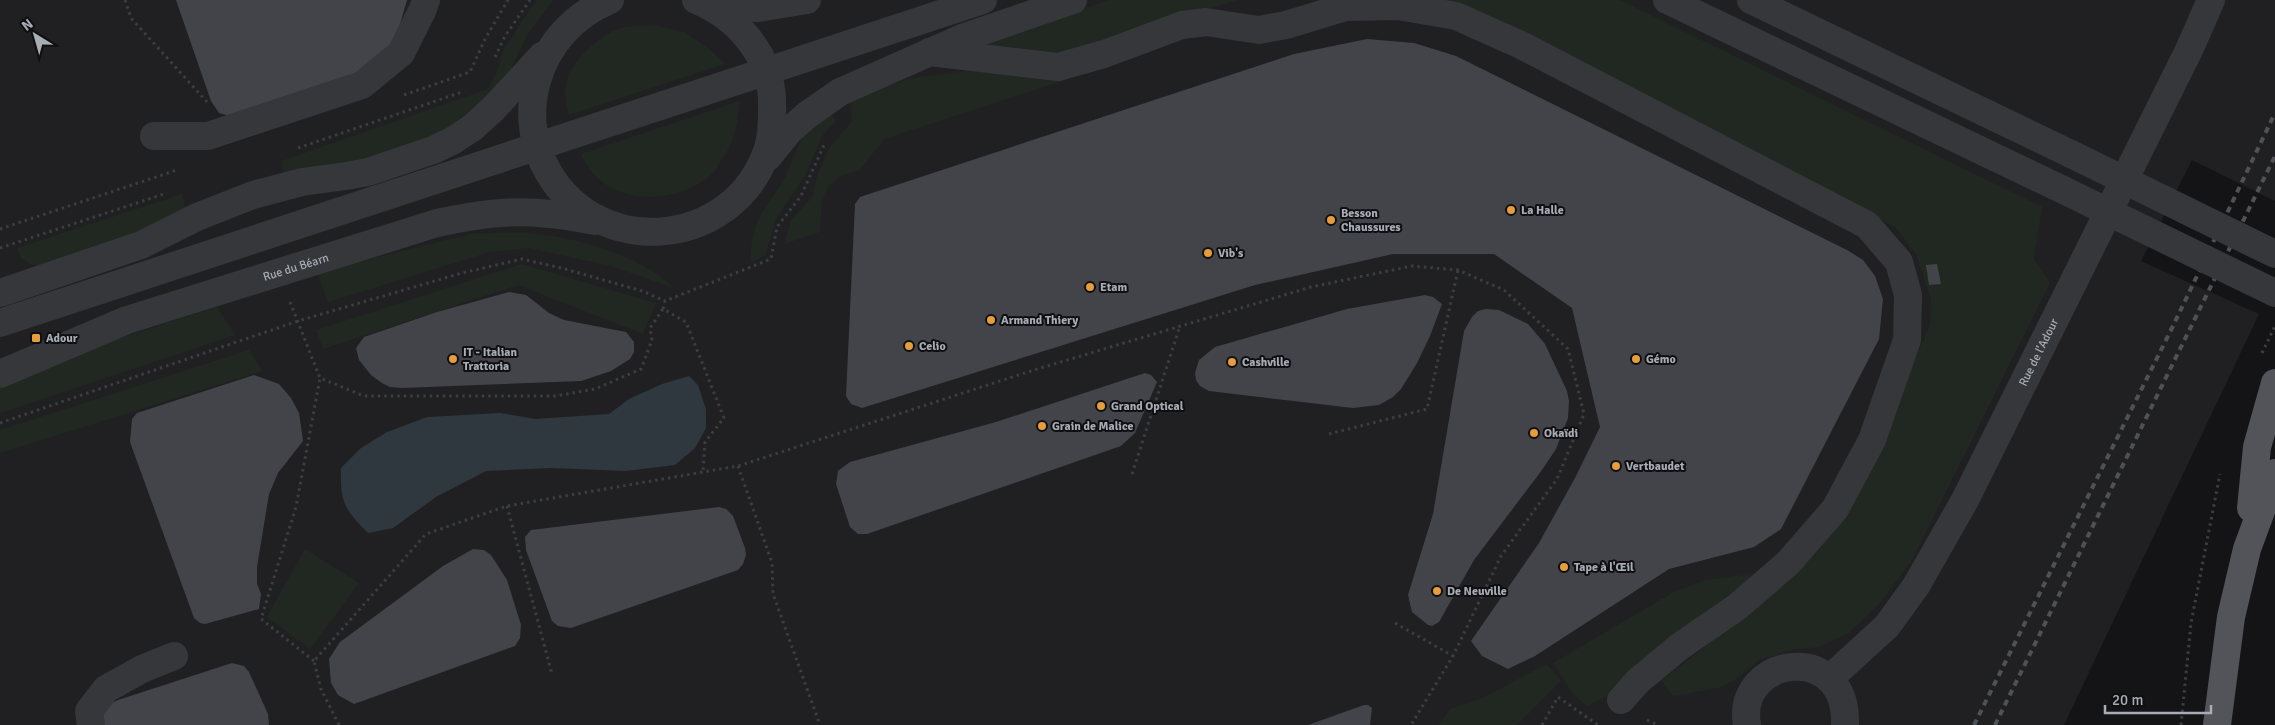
<svg xmlns="http://www.w3.org/2000/svg" width="2275" height="725" font-family="Signika,sans-serif">
<rect width="100%" height="100%" fill="#141416"/>
<polygon fill="#202023" points="0,0 2275,0 2275,201 2192,160 2141,261 2259,314 2064,725 0,725"/>
<g fill="#202821">
<polygon points="536,0 553,0 528,34 510,71 477,107 448,130 382,158 285,176 281,161 488,89 496,74 504,49"/>
<polygon points="1109,0 1237,0 1064,53 974,46"/>
<polygon points="1441,0 1620,0 2042,207 2034,259 2050,283 1911,562 1879,604 1849,633 1819,647 1792,650 1760,660 1736,679 1718,688 1673,696 1661,681 1789,581 1818,551 1844,516 1930,325 1931,299 1916,254 1895,227 1473,11"/>
<path d="M654,25L684,32L709,49L725,64L569,115C566,105 564,95 566,84C570,61 603,31 626,27C635,25 645,26 654,25Z"/>
<polygon points="967,71 1077,76 884,139 860,170 841,176 829,185 822,200 820,232 784,244 791,220 813,196 817,176 828,150 852,121 850,102 871,92 911,78"/>
<path d="M740,101C737,126 735,142 720,162C718,166 715,172 711,175C671,208 603,206 581,154Z"/>
<path d="M831,113L836,121L822,136L806,174L776,219L765,256L751,262C750,222 763,213 783,181C790,169 793,155 800,142C807,129 820,121 831,113Z"/>
<polygon points="182,194 186,211 124,242 46,267 30,264 21,258 17,248"/>
<path d="M475,233C493,233 511,232 529,233C575,237 641,255 674,288L611,266L529,248L490,252L328,302L317,272Z"/>
<polygon points="522,264 656,303 643,334 518,285 323,349 316,330"/>
<polygon points="217,307 235,335 0,413 0,386 30,376 92,347"/>
<polygon points="249,350 262,371 0,453 0,430"/>
<polygon points="305,549 359,583 310,649 267,617"/>
<polygon points="1750,574 1764,575 1612,693 1587,706 1573,694 1553,663 1672,593 1705,580"/>
<polygon points="1547,664 1561,681 1517,725 1439,725 1450,709 1480,699"/>
</g>
<path fill="#2e383e" d="M689,376L698,385L706,409V428L695,448L675,465L626,471L551,468L486,471L436,497L393,528L368,533C344,509 340,502 341,468L361,448L387,432L427,417L500,413L535,419L609,414L629,399L662,384Z"/>
<g fill="#434449">
<polygon points="176,0 407,0 399,28 392,42 372,66 269,115 230,116 219,113 211,101"/>
<polygon points="1367,39 1414,43 1456,56 1847,250 1863,260 1875,276 1883,299 1879,339 1781,529 1754,547 1669,569 1535,656 1508,669 1482,656 1471,641 1539,543 1575,478 1600,427 1572,308 1494,254 1393,254 1255,285 862,408 851,404 846,396 855,204 860,197 1294,54"/>
<polygon points="1937,264 1941,284 1929,285 1926,265"/>
<polygon points="509,292 526,295 549,313 564,320 626,332 634,342 634,352 630,359 611,371 581,381 402,388 390,387 382,383 371,375 359,360 356,348 364,337 437,312"/>
<polygon points="1425,295 1433,297 1442,304 1430,336 1417,363 1401,389 1393,397 1379,405 1353,408 1209,391 1200,386 1196,380 1195,373 1199,360 1215,347 1347,309"/>
<polygon points="1486,309 1499,310 1528,324 1545,344 1567,391 1569,401 1568,418 1556,449 1542,470 1474,560 1439,622 1432,626 1428,625 1412,612 1408,595 1433,514 1464,331 1472,317 1478,311"/>
<polygon points="1145,373 1151,375 1157,382 1135,433 1121,446 867,534 858,534 850,527 836,484 838,471 850,462 996,422"/>
<polygon points="254,375 279,384 291,398 299,413 303,441 278,473 269,494 257,567 257,584 261,594 259,609 205,624 200,623 194,618 130,442 132,419 137,413"/>
<polygon points="719,507 726,509 733,516 745,548 746,555 743,564 738,570 571,628 558,626 552,621 526,550 525,537 531,530"/>
<polygon points="473,549 484,550 491,555 507,580 521,625 520,638 515,646 354,704 338,695 331,683 329,659 340,642 443,566"/>
<polygon points="232,663 244,666 249,672 268,714 269,725 102,725 104,711 110,704 118,700"/>
<polygon points="1364,705 1368,705 1372,708 1370,725 1308,725"/>
</g>
<g fill="none" stroke-linecap="round" stroke-linejoin="round">
<g stroke="#3b3e41" stroke-width="3" stroke-dasharray="2.5 4" stroke-linecap="butt">
<polyline points="125,0 131,18 207,102"/>
<polyline points="495,57 505,36 530,0"/>
<polyline points="404,95 470,72 485,39 508,0"/>
<polyline points="298,148 462,92"/>
<polyline points="0,229 177,170"/>
<polyline points="0,248 167,193"/>
<polyline points="290,302 320,378 364,396 556,396 595,389 641,369 652,340 650,328 663,309 686,322 724,418 705,442 703,472"/>
<polyline points="663,309 665,301 771,259 777,227 801,196 824,145"/>
<polyline points="2262,353 2275,326"/>
<polyline points="0,423 298,321 462,273 522,259 565,269 642,291 665,301"/>
<polyline points="1329,434 1427,409 1458,270"/>
<polyline points="738,466 772,563 773,594 820,725"/>
<polyline points="1132,474 1179,329"/>
<polyline points="507,506 552,674"/>
<polyline points="1395,623 1453,656"/>
<polyline points="314,661 261,619 296,507 320,378"/>
<polyline points="1647,720 1658,725"/>
<polyline points="339,725 321,689 314,661 426,534 507,506 738,466 1034,370 1311,287 1412,266 1458,270 1504,290 1568,349 1584,414 1557,479 1501,556 1453,656 1411,725"/>
<polyline points="1542,725 1558,697 1598,725"/>
<polyline points="2181,725 2191,623 2220,474"/>
</g>
<g stroke="#35373a" stroke-width="28">
<path d="M610,0C574,15 547,44 537,81C529,108 531,137 543,162C590,262 734,252 768,148C773,132 772,116 772,99C770,54 736,16 696,0"/>
<polyline points="1667,0 2055,186"/>
<polyline points="1751,0 2071,154"/>
<polyline points="709,5 758,8 807,0"/>
<polyline points="929,52 1058,67 1104,54 1182,25 1206,22 1259,30 1286,25 1345,7 1398,6 1456,16 1521,45 1867,225 1899,262 1908,295 1907,340 1872,440 1835,509 1788,563 1737,607 1679,647 1638,681 1621,700"/>
<polyline points="154,136 208,136 362,85 401,53 422,11 426,0"/>
<polyline points="768,157 790,130 807,115 840,92 962,38 1073,0"/>
<polyline points="0,293 141,245 197,217 253,195 302,182 346,176 368,172 433,150 452,141 472,128 493,109 542,56"/>
<polyline points="0,323 983,0"/>
<path id="s1" d="M0,374L127,320L437,223C474,215 512,209 550,214C565,215 581,219 596,221"/>
<path id="s2" d="M1829,679L1887,626L1916,586L1965,500L2189,50L2211,0"/>
<polyline points="91,725 89,711 106,689 142,669 174,656"/>
<path d="M1747,725C1735,656 1848,639 1845,725"/>
</g>
<g stroke="#525459" stroke-width="28">
<polyline points="2251,508 2257,447 2275,383"/>
<polyline points="2217,725 2231,617 2247,549 2275,473"/>
</g>
<g stroke="#4e5155" stroke-width="4" stroke-dasharray="6 5" stroke-linecap="butt">
<polyline points="1974,725 2173,326 2275,113"/>
<polyline points="1995,725 2275,156"/>
</g>
<g stroke="#35373a" stroke-width="28">
<polyline points="2071,154 2275,254"/>
<polyline points="2055,186 2275,293"/>
</g>
</g>
<g fill="#e69d3c" stroke="#0f0f11" stroke-width="2">
<circle cx="1511" cy="210" r="5"/>
<circle cx="1331" cy="220" r="5"/>
<circle cx="1208" cy="253" r="5"/>
<circle cx="1090" cy="287" r="5"/>
<circle cx="991" cy="320" r="5"/>
<rect x="31" y="333" width="10" height="10" rx="2.5"/>
<circle cx="909" cy="346" r="5"/>
<circle cx="453" cy="359" r="5"/>
<circle cx="1636" cy="359" r="5"/>
<circle cx="1232" cy="362" r="5"/>
<circle cx="1101" cy="406" r="5"/>
<circle cx="1042" cy="426" r="5"/>
<circle cx="1534" cy="433" r="5"/>
<circle cx="1616" cy="466" r="5"/>
<circle cx="1564" cy="567" r="5"/>
<circle cx="1437" cy="591" r="5"/>
</g>
<g text-anchor="middle" stroke-width="4" stroke-linejoin="round" paint-order="stroke">
<g font-size="12" font-weight="bold" fill="#a7acb5" stroke="#0f0f11" text-anchor="start">
<text x="1521" y="214">La Halle</text>
<text x="1341" y="217">Besson<tspan x="1341" dy="14">Chaussures</tspan></text>
<text x="1218" y="257">Vib's</text>
<text x="1100" y="291">Etam</text>
<text x="1001" y="324">Armand Thiery</text>
<text x="46" y="342">Adour</text>
<text x="919" y="350">Celio</text>
<text x="463" y="356">IT - Italian<tspan x="463" dy="14">Trattoria</tspan></text>
<text x="1646" y="363">Gémo</text>
<text x="1242" y="366">Cashville</text>
<text x="1111" y="410">Grand Optical</text>
<text x="1052" y="430">Grain de Malice</text>
<text x="1544" y="437">Okaïdi</text>
<text x="1626" y="470">Vertbaudet</text>
<text x="1574" y="571">Tape à l'Œil</text>
<text x="1447" y="595">De Neuville</text>
</g>
<g font-size="12" fill="#a7acb5" stroke="#0f0f11">
<text dy="4" stroke="none"><textPath href="#s1" startOffset="315">Rue du Béarn</textPath></text>
<text dy="4" stroke="none"><textPath href="#s2" startOffset="392">Rue de l'Adour</textPath></text>
</g>
</g>
<g transform="translate(35 35) rotate(323)" stroke="#0f0f11" stroke-width="4" paint-order="stroke">
<path d="M0-4L9 19L0 12L-9 19Z" fill="#a7acb5"/>
<text y="-8" font-size="14" font-weight="bold" text-anchor="middle" fill="#a7acb5">N</text>
</g>
<path d="M2105 705v8h106v-8" fill="none" stroke="#a7acb5" stroke-width="2.5"/>
<text x="2112" y="705" font-size="15" fill="#a7acb5" stroke="#0f0f11" stroke-width="4" paint-order="stroke">20 m</text>
</svg>
